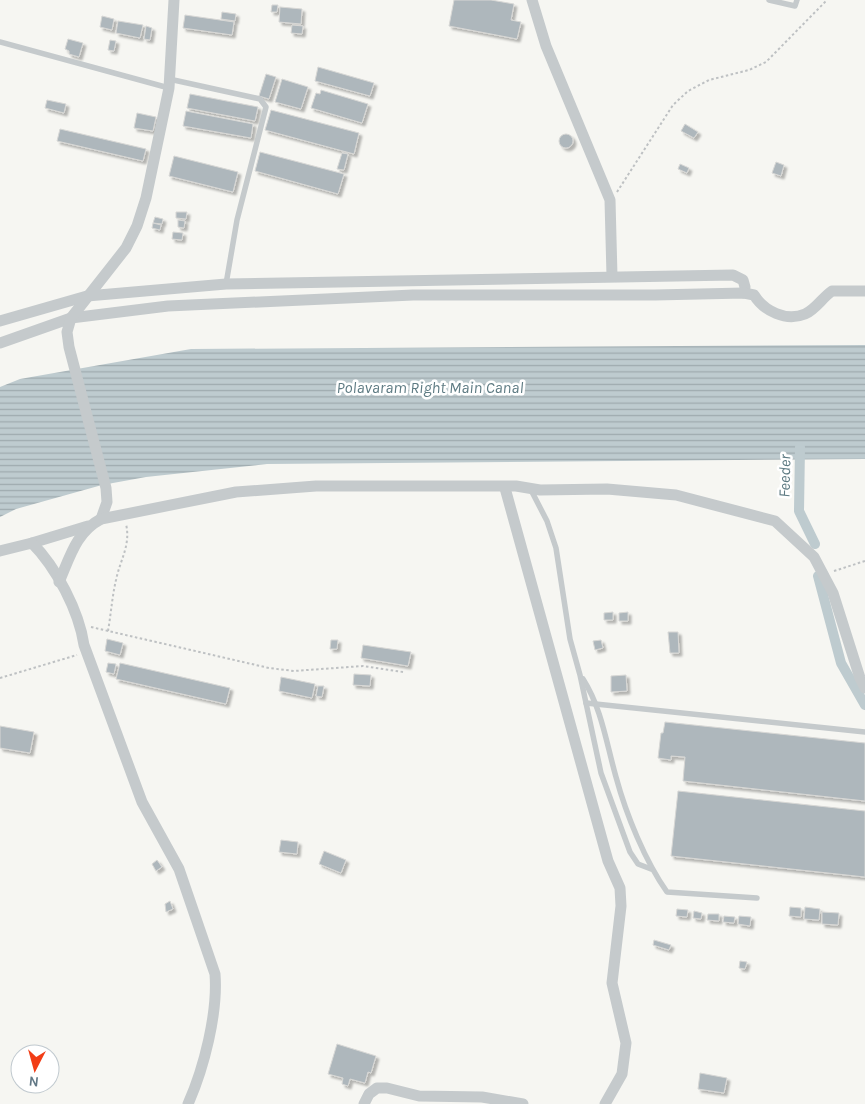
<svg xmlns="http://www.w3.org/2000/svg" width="865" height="1104" font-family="Karla,sans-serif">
<defs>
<pattern id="water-rules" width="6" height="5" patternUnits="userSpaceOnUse" patternTransform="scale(1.25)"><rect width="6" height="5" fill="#becbcf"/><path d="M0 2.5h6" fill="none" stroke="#9eaaae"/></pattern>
<filter id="shadow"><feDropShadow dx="3" dy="3" stdDeviation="1" flood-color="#0004"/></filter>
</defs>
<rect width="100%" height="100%" fill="#f6f6f2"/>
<polygon fill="url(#water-rules)" points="865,345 865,459 267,464 146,477 102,485 16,509 0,517 0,387 20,379 191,349"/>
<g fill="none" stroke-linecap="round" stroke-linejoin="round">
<g stroke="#becbcf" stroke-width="10">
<polyline points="800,447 799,511 815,544"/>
<polyline points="818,576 841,663 865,705"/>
</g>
</g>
<g fill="#aeb7bc" stroke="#d7d7d5" filter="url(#shadow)">
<polygon points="454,0 491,0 514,4 511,20 521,22 517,39 449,26"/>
<polygon points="272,5 278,5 277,12 271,12"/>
<polygon points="280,7 302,9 301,24 279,22"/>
<polygon points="222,12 236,14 235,21 221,19"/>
<polygon points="185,15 234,22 232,35 183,28"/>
<polygon points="102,16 114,19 112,30 100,27"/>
<polygon points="118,21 143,25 140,38 116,33"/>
<polygon points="292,25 303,26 302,34 291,33"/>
<polygon points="146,26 152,28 150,40 144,39"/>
<polygon points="68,39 83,43 79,57 69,54 69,51 65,49"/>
<polygon points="110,40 116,41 114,51 108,50"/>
<polygon points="318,67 374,83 370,96 315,81"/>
<polygon points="266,74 276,77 269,99 259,96"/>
<polygon points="282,79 308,87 301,109 275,102"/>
<polygon points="321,90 368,104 362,123 311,108 316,93 320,94"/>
<polygon points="190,94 258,107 255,121 187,108"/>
<polygon points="47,100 66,104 64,113 45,108"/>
<polygon points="271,110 359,133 354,154 265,130"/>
<polygon points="186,111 253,124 251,138 183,126"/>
<polygon points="137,113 156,117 153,131 134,128"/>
<polygon points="685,124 698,132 694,138 681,131"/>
<polygon points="60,129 146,149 143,161 57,141"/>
<circle cx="566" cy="141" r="7"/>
<polygon points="260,152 344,174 338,194 255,171"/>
<polygon points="342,153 348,154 344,170 337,169"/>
<polygon points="174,156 238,172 233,192 169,176"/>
<polygon points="776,162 784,165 781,176 772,173"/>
<polygon points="680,164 689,168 687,173 678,169"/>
<polygon points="176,212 187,212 186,219 176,218"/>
<polygon points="155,217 163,219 162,224 153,223"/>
<polygon points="178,220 185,221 184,228 178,227"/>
<polygon points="153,223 161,225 160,230 152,228"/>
<polygon points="173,232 183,233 182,240 172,239"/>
<polygon points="613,612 613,620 604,620 604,613"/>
<polygon points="628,612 628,621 619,621 619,613"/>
<polygon points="668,632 678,632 679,653 670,653"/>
<polygon points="107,639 123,643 120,655 105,651"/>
<polygon points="331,640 338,640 337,649 330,649"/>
<polygon points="601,640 603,648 595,650 593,641"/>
<polygon points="363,645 411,652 408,666 361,658"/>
<polygon points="108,663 116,664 114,674 106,672"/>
<polygon points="120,663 230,688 226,704 116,679"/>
<polygon points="354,674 371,675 370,686 353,685"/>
<polygon points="626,675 627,691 611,692 611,676"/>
<polygon points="281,677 315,684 312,698 279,691"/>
<polygon points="318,686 324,686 322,697 316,696"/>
<polygon points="665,722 865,743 865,801 683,781 685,757 671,756 671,760 658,758 661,733 663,733"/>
<polygon points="0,726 34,732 30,753 0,748"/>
<polygon points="678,791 865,811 865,877 671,856"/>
<polygon points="281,840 298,842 297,854 279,852"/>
<polygon points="324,851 346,860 341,873 319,864"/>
<polygon points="157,860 162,867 156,871 152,864"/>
<polygon points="170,901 173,909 166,912 165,904"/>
<polygon points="790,907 801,908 801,917 789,916"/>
<polygon points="805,907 820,909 819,920 804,919"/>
<polygon points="677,909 688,910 687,917 676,916"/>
<polygon points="694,911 702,913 701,919 693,918"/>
<polygon points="822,912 839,913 838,925 822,924"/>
<polygon points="708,914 719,914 719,921 707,920"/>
<polygon points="724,916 735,917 734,923 723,922"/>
<polygon points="739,916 751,917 750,926 738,924"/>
<polygon points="654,940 671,945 669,950 653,945"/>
<polygon points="740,961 747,962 745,969 739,968"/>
<polygon points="337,1044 376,1056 371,1073 368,1072 365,1083 350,1079 348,1086 342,1084 343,1078 328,1074"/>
<polygon points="700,1073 727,1078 724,1093 698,1089"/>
</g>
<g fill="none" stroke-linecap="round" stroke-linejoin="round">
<g stroke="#bec1c3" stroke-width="2" stroke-dasharray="2.5 2.5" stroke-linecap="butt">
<polyline points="617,192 673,105 688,91 709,80 749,70 766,62 827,0"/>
<polyline points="834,571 865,561"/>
<polyline points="91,627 269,668 294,671 363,666 403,672"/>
<path d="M108,631C111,614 112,597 116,580C120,560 131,545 126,524"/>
<polyline points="0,678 77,655"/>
</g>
<g stroke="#c5cacc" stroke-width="5.5">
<polyline points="769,0 795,6 797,0"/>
<polyline points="0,42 169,88"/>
<polyline points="169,79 260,99 266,107 237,220 226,284"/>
<polyline points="531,490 547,521 556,548 570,639 580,675 601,773 630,852 638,864 651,869"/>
<path d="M583,679C602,709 606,742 616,777C626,814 645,861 667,892L757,898"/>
<polyline points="586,703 865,732"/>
</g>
<g stroke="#c5cacc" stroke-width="11">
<polyline points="532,0 546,46 610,200 612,276"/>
<polyline points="0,321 87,296 226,284 733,275 743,280 745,287 744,293"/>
<path d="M0,343L71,318L168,306L413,295H655L744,293L754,295C764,311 786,322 805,314C815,310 823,297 832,291H865"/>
<polyline points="505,488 608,861 620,888 621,906 612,983 626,1043 622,1074 605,1104"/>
<polyline points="101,519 107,502 106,488 69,347 67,332 71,318 126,248 137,226 146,198 169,88 174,0"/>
<polyline points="32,543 88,526"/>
<path d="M0,551L32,543C56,567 79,611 84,645L142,802L179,869L215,974C218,1013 204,1068 188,1104"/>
<path d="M59,582C70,557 76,532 101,519L236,492L316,486H516L540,490L607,489L676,495L775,521L814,557L833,593L860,678L865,688"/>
<polyline points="364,1104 369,1094 377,1088 387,1088 419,1096 482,1097 523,1104"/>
</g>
</g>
<g text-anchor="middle" stroke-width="5" stroke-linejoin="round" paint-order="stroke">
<g font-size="16" font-style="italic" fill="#5e7b83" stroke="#fff">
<text x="430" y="393">Polavaram Right Main Canal</text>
<text transform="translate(784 476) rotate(-89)" y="6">Feeder</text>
</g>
</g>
<g transform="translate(35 1069) rotate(186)"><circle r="24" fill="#ffffff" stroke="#c0c9cf"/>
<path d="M0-4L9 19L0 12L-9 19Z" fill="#f23d16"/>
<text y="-8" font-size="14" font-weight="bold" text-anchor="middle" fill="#627886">N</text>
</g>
</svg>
